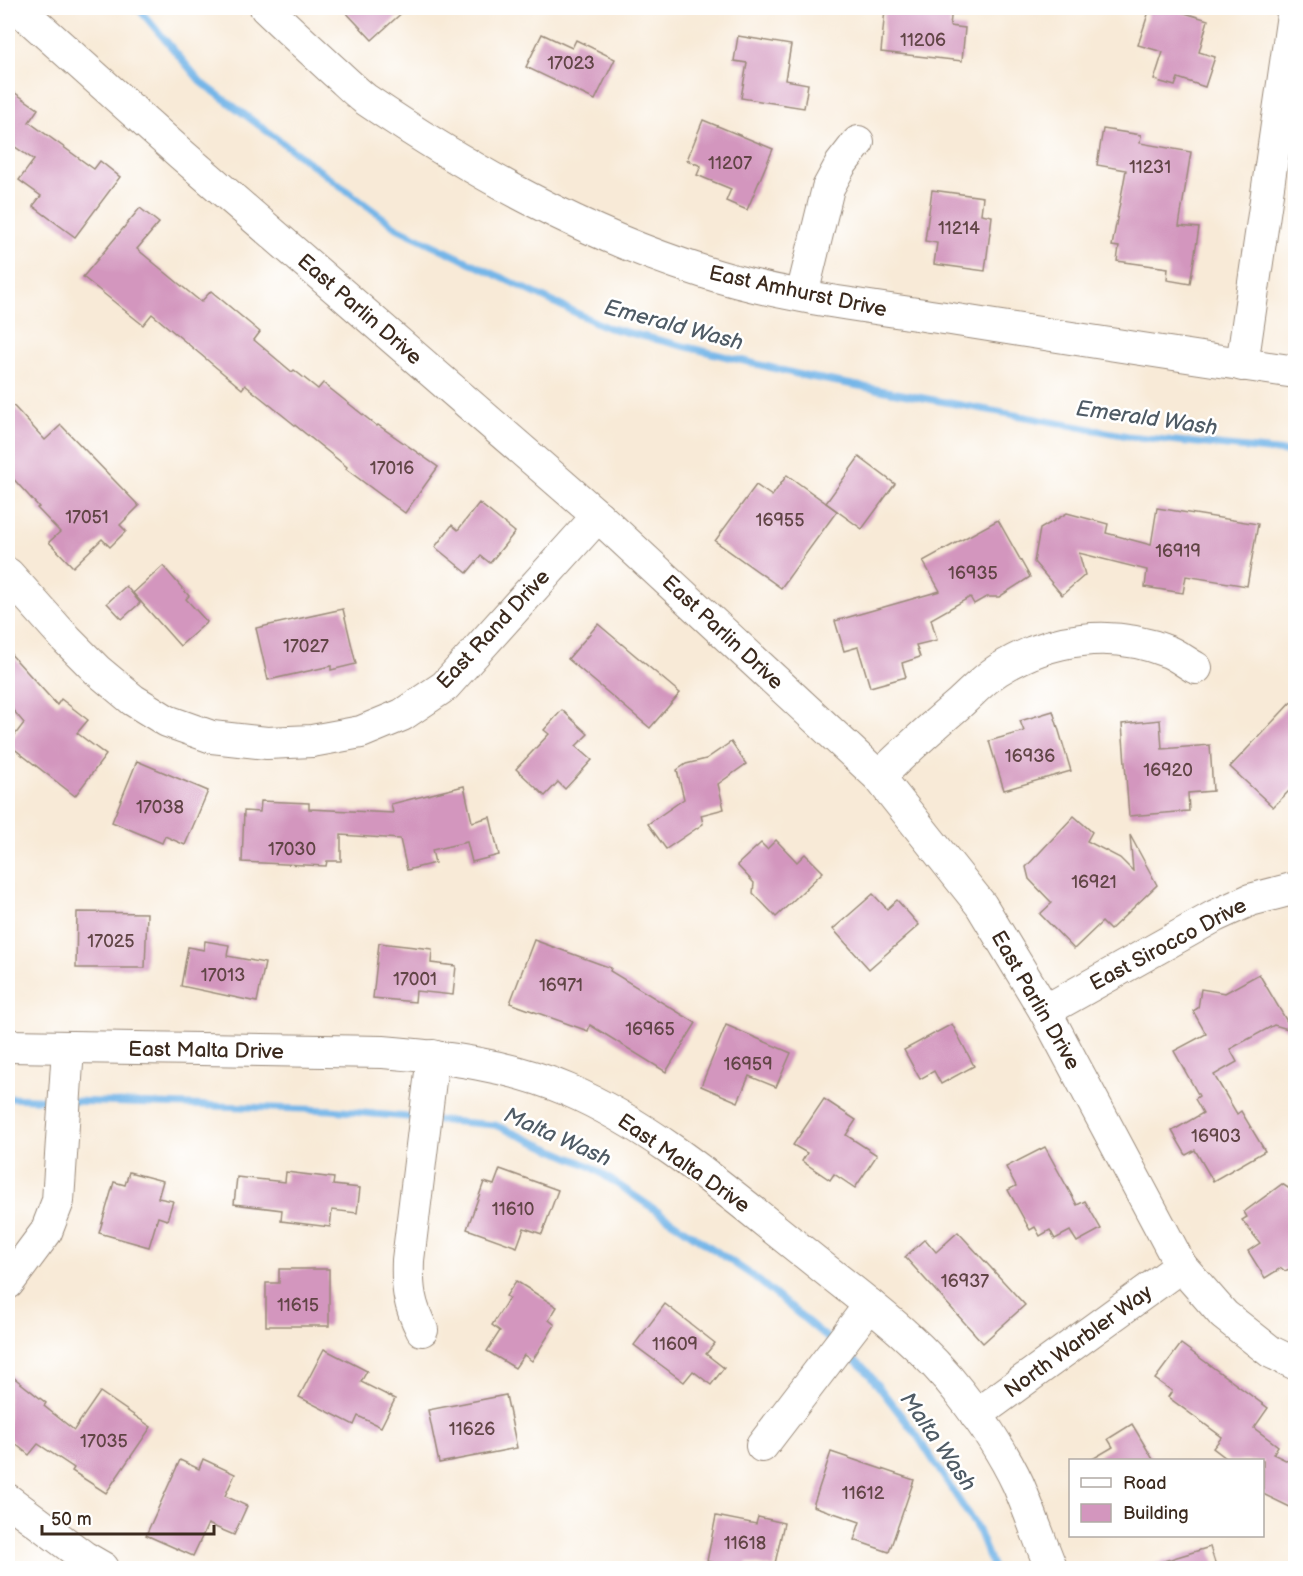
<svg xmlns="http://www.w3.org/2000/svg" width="1303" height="1576" font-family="'Balsamiq Sans',sans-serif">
<rect width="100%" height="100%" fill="#fff"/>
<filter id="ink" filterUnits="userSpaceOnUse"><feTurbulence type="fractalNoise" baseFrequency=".0167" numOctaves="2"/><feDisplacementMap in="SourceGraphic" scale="12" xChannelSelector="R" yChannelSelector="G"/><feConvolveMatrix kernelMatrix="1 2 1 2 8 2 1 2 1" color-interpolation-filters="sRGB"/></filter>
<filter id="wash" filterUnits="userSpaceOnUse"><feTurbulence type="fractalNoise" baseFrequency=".008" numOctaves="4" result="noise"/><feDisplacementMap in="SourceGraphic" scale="24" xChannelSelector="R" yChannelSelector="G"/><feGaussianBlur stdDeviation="1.35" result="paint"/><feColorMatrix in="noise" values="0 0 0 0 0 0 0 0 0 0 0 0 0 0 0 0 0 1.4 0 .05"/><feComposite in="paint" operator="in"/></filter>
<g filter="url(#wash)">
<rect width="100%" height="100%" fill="#f8ead7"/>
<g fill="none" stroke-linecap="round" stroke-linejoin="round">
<g stroke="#73b5e8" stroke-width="7">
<polyline points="138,8 201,82 397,228 606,327 805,376 1128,436 1296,453"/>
<polyline points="8,1098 58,1100"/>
<polyline points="72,1101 331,1110 418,1118"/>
<polyline points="435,1120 495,1125 592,1167 753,1276 831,1341"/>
<polyline points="844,1352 865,1369 918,1437 977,1528 993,1568"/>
</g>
</g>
<g id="blocks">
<g fill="#d396be">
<polygon points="342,8 407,8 372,40"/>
<polygon points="921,8 952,8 950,26 965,28 962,61 881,52 885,9 920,13"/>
<polygon points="1150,8 1168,8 1208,20 1199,52 1215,57 1205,87 1178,78 1175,86 1154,80 1163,52 1138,45"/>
<polygon points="542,34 572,48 576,40 615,59 595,100 526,67"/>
<polygon points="738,36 791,45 785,80 808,84 804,108 741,98 747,63 734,61"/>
<polygon points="8,88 38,109 29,122 94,169 100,161 120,177 75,237 33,206 41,196 19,180 34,160 8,142"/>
<polygon points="703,120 773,149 747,210 726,201 731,189 697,175 701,166 687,160"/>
<polygon points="1103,129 1141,135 1140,143 1191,152 1179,226 1199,228 1190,284 1167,280 1168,268 1117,261 1119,247 1112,246 1126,170 1097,165"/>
<polygon points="932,190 983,197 981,214 992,216 985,271 934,264 937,243 925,241"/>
<polygon points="140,208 159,223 137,249 201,302 211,291 260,332 254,340 292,372 294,370 318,389 323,383 377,426 378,425 438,467 405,513 346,469 347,467 245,385 242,389 152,314 143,325 83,277"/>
<polygon points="8,400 45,440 61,425 139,506 120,525 126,531 110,547 102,539 73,567 49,542 60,532 37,508 39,507 8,473"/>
<polygon points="859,457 895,484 862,529 826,503"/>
<polygon points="787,475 837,511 781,588 715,541 756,485 772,496"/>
<polygon points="479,503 515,532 490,563 481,556 467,573 435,547 452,525 458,530"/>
<polygon points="1157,508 1258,524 1247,586 1186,576 1183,593 1145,587 1147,570 1079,553 1085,575 1062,595 1034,562 1040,529 1067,513 1108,524 1106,533 1151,545"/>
<polygon points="998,520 1030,577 999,597 986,597 974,604 970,597 931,619 937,640 916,645 920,657 902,663 906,677 870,687 858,647 844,651 835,621 940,591 923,561"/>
<polygon points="163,566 189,596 186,599 207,622 180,646 133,593"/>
<polygon points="126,586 140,603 122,619 107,603"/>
<polygon points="343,609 356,664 331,670 331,666 268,680 256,628"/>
<polygon points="598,624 680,693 650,728 568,659"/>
<polygon points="8,651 57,705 61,699 88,720 77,733 106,755 75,796 8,744 24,723 8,704"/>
<polygon points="1296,697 1296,784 1273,807 1230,767"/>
<polygon points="562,710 588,734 576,746 592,760 565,789 558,782 545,796 516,769 549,734 544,730"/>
<polygon points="1053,711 1071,771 1004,790 989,741 1024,731 1020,721"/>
<polygon points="1160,720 1162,749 1210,745 1213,791 1188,793 1189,811 1129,816 1122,724"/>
<polygon points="731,742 746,764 718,784 724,809 701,815 703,824 666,849 648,824 684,799 677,770 686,764 706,759"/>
<polygon points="137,761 208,791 185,845 165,836 162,843 112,822"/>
<polygon points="464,786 472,822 490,817 499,855 472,862 467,842 432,850 435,863 407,870 400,839 341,835 341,861 327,861 326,866 242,862 244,811 260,812 261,801 309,803 309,809 393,813 391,804"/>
<polygon points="1074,816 1092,832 1087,841 1120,858 1133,871 1130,835 1157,885 1110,930 1102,922 1074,949 1040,914 1052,903 1029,879 1026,867"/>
<polygon points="776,840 797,862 805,854 823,872 776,917 753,893 754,883 737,865 761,843 767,849"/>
<polygon points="873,894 887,909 897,900 919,925 869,969 833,929"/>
<polygon points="77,912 147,913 145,968 76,968"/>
<polygon points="534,940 611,968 610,971 696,1023 666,1072 590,1025 588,1031 510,1003"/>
<polygon points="205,941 229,945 227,956 265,963 257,1002 181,986 188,947 204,950"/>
<polygon points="379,943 432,949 431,963 456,966 453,995 416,991 415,1002 373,998"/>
<polygon points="1259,974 1292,1030 1274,1025 1230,1049 1237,1062 1214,1075 1237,1114 1241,1111 1265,1151 1213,1181 1195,1150 1186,1155 1172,1131 1203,1113 1195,1099 1199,1096 1174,1051 1206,1034 1193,1011 1198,1008 1201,989 1225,993"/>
<polygon points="952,1024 974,1066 941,1084 934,1071 920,1079 904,1050"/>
<polygon points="726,1025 791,1053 776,1087 749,1076 738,1102 701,1086"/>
<polygon points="824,1099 856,1120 846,1135 877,1155 855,1188 834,1174 830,1180 802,1161 807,1153 793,1145"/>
<polygon points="1045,1147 1077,1205 1085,1201 1101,1229 1077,1242 1070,1231 1055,1239 1050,1230 1040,1236 1035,1227 1030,1230 1008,1190 1016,1186 1006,1167"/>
<polygon points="500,1169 558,1190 542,1234 524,1228 517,1247 467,1229 484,1182 494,1185"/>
<polygon points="129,1172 163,1181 158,1198 173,1201 167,1220 158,1217 149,1247 99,1233 114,1182 125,1185"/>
<polygon points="286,1172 334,1178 333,1185 360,1188 357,1213 332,1210 330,1227 281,1221 282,1210 234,1204 237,1177 285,1182"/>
<polygon points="1282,1184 1296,1193 1296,1266 1285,1271 1281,1268 1265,1278 1248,1251 1260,1243 1242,1220 1247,1217 1244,1212"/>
<polygon points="958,1232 1025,1305 983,1343 905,1257 925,1239 936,1252"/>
<polygon points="279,1269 329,1269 329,1326 266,1326 266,1283 279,1283"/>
<polygon points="516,1281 557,1307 549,1320 555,1325 532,1361 524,1355 515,1368 487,1351 500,1331 492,1325 509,1298 506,1296"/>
<polygon points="665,1304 715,1343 706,1354 724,1368 711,1385 693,1371 684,1382 634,1345"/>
<polygon points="1181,1344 1268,1408 1254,1428 1278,1446 1273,1454 1296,1465 1296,1510 1263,1494 1263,1461 1230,1461 1213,1448 1222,1437 1168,1397 1172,1391 1155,1379"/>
<polygon points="324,1349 367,1371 361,1382 395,1399 381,1427 358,1416 354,1425 299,1397"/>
<polygon points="8,1373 46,1403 44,1406 74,1430 100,1392 151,1427 106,1493 72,1471 74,1468 38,1444 29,1455 8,1438"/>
<polygon points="506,1395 517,1448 439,1463 428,1410"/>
<polygon points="1132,1424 1154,1461 1089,1461 1113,1447 1108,1439"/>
<polygon points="831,1452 914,1480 889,1552 854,1540 860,1522 813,1506"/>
<polygon points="203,1459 235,1474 225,1496 247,1506 234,1535 208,1524 193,1556 146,1535 180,1460 199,1469"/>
<polygon points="716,1516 756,1524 758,1517 784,1523 774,1568 747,1562 745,1569 739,1569 707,1561"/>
<polygon points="1210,1547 1217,1569 1155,1569 1154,1564"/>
</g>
</g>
</g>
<g filter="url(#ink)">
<use href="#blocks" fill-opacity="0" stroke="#9a8a7a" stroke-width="1.5"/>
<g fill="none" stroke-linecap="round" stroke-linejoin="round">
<defs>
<g id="minor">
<polyline points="18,8 181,154 598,516 879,777 981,905 1045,1011 1181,1266 1224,1315 1271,1352 1296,1364"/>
<path d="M266,8C289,30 312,51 336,73C345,81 355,91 365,99C471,171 581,233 704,272C785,298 873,307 957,320C1070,338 1183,356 1296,372"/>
<polyline points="802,295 828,188 841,164 858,142"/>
<polyline points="1242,365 1294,8"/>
<polyline points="8,574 67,640 97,670 133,700 167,721 212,737 267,743 312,741 361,732 402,715 445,686 598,516"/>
<path d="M879,777C905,751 932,727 960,703C972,692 984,679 998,670C1050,637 1112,629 1169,652C1178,656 1187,663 1196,668"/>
<polyline points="1045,1011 1215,916 1250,900 1296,888"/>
<path d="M8,1046L383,1052C445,1057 510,1065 568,1090C656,1128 731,1195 806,1254C859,1297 918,1338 960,1393C982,1421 1003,1452 1018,1484C1030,1512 1040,1541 1051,1568"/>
<polyline points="8,1283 46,1232 58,1201 68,1048"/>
<path d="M422,1330C409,1305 407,1288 408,1260L433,1056"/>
<polyline points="976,1415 1181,1266"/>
<polyline points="762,1446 870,1305"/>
<polyline points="8,1500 84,1557 103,1568"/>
</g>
</defs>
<use href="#minor" stroke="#9a8a7a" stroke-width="34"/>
<use href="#minor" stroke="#fff" stroke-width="32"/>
</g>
</g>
<g text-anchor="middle" stroke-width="5" stroke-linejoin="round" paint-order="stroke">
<g font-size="18" fill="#614546">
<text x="923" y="46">11206</text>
<text x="571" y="69">17023</text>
<text x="730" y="169">11207</text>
<text x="1150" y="173">11231</text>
<text x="959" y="234">11214</text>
<text x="392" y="474">17016</text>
<text x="87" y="523">17051</text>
<text x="780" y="526">16955</text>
<text x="1178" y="557">16919</text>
<text x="973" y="579">16935</text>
<text x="306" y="652">17027</text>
<text x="1030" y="762">16936</text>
<text x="1168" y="776">16920</text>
<text x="160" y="813">17038</text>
<text x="292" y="855">17030</text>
<text x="1094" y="888">16921</text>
<text x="111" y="947">17025</text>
<text x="223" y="981">17013</text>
<text x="415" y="985">17001</text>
<text x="561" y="991">16971</text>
<text x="650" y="1035">16965</text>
<text x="748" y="1070">16959</text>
<text x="1216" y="1142">16903</text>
<text x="513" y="1215">11610</text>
<text x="965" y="1287">16937</text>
<text x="298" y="1311">11615</text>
<text x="675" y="1350">11609</text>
<text x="472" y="1435">11626</text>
<text x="104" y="1447">17035</text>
<text x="863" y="1499">11612</text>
<text x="745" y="1549">11618</text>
</g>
<g font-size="21" fill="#3b2a1e" stroke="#fff">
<text transform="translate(798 291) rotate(12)" y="7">East Amhurst Drive</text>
<text transform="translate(360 309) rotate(41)" y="7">East Parlin Drive</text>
<text transform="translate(493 629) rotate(-47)" y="7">East Rand Drive</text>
<text transform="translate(723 632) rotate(43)" y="7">East Parlin Drive</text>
<text transform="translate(1168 944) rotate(-28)" y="7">East Sirocco Drive</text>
<text transform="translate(1036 1000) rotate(60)" y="7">East Parlin Drive</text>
<text transform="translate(206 1050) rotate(1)" y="7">East Malta Drive</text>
<text transform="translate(684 1163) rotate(35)" y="7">East Malta Drive</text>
<text transform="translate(1078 1341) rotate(-36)" y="7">North Warbler Way</text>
</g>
<g font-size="22" font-style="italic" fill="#4f5b65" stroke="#fff">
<text transform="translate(674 324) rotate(15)" y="8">Emerald Wash</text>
<text transform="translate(1147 417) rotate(8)" y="8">Emerald Wash</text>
<text transform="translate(558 1136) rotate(24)" y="8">Malta Wash</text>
<text transform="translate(939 1441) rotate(55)" y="8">Malta Wash</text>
</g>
</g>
<rect width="1303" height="1576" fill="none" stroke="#fff" stroke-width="30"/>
<rect x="1069" y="1459" width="195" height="78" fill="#ffffff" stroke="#b1aaa5" stroke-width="1.5"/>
<rect x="1081" y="1478" width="30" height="9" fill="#ffffff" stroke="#b1aaa5" stroke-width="1.5"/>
<text x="1123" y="1489" font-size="18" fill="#3b2a1e">Road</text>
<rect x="1081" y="1504" width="30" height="18" fill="#d396be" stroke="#b1aaa5" stroke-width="1.5"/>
<text x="1123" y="1519" font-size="18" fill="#3b2a1e">Building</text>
<path d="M42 1525v9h172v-9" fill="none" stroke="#3b2a1e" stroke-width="3"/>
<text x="51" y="1525" font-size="18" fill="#3b2a1e" stroke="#ffffff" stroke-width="4.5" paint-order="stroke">50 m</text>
</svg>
